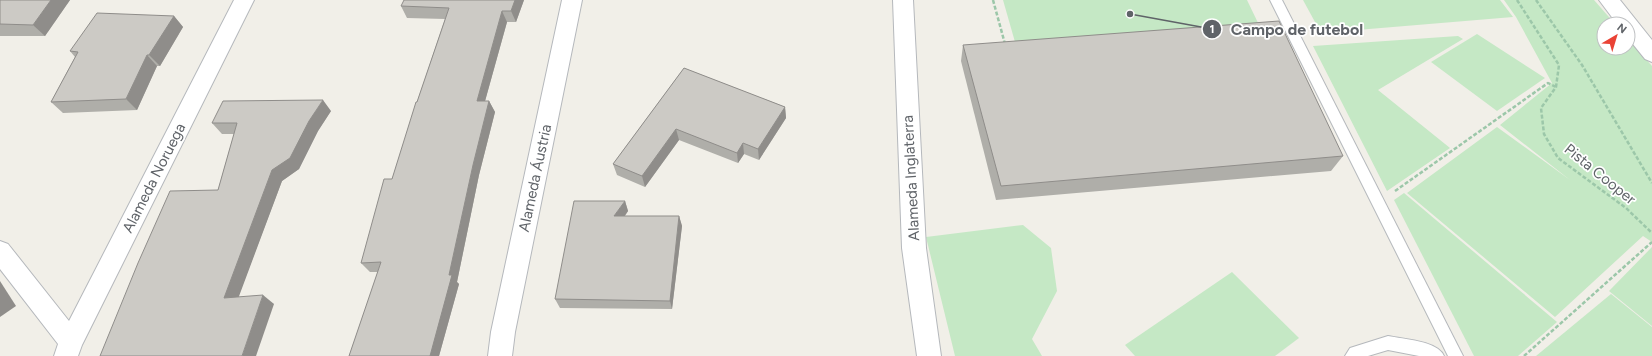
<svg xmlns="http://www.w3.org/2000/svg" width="1652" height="356" font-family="Figtree,sans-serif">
<rect width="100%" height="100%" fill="#f1efe8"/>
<g fill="#c5e8c5">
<polygon points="1003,0 1247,0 1260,27 1015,42"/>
<polygon points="1303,0 1500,0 1513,17 1321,33"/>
<polygon points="1504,0 1594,0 1615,24 1604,24 1604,48 1628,48 1628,39 1652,66 1652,242 1643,236 1555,317 1407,193 1497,127 1570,180 1500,125 1552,83 1516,17"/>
<polygon points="1477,34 1545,78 1497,111 1431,62"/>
<polygon points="1458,36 1463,39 1378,90 1450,148 1387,191 1313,46"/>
<polygon points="1404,193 1557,322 1518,356 1474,356 1394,200"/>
<polygon points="1023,225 1051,248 1057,291 1032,339 1042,356 955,356 926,237"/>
<polygon points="1652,247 1652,326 1609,291"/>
<polygon points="1232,272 1299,338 1275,356 1135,356 1125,345"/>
<polygon points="1611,294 1652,327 1652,356 1536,356"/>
</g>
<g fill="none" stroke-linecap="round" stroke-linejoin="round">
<defs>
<g id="service">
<polygon points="1270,0 1282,0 1463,356 1448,356"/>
<path d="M1388,336C1403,339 1438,341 1444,356H1419L1388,350L1368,356H1345L1350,348Z"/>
</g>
<g id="minor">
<polygon points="234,0 254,0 82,345 78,356 54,356 58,344 0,269 0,241 8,244 69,321"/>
<polygon points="562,0 582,0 515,332 512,356 488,356 491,332"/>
<polygon points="893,0 913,0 926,248 941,356 917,356 902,248"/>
<polygon points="1599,0 1620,0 1652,40 1652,62 1645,59 1628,38 1628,24 1617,24"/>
</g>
</defs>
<use href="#service" stroke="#b5b8bc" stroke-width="2"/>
<use href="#minor" stroke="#b5b8bc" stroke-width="2"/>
<g stroke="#9cc7a9" stroke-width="2.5" stroke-dasharray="4 2" stroke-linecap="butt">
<polyline points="993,0 1005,44"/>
<polyline points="1517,0 1559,65 1556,87 1541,108 1544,134 1558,158 1626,208 1652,233"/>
<polyline points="1536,0 1582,65 1652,183"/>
<polyline points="1395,191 1548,83 1556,87"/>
<polyline points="1524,356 1652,242"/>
</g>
<use href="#service" fill="#fff" fill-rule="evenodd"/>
<use href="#minor" fill="#fff" fill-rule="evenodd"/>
</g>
<g fill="#afaea9">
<polygon points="0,0 70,0 45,36 0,36"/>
<polygon points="524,0 516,22 507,22 485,101 489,101 495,112 479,175 457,282 459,284 439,356 349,356 378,272 370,272 361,263 392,179 417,102 445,19 407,18 401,6"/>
<polygon points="174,16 183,27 160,66 157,66 137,110 63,113 51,102 75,57 70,51"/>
<polygon points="963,45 1343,156 1331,171 996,200 961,61"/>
<polygon points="684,68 785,107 786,118 759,160 744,154 738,163 679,140 645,187 617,175 613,164"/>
<polygon points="331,111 318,131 299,169 282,181 238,297 274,304 100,356 218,190 234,134 222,134 212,123"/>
<polygon points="625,201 628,211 625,216 679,216 682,226 672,309 560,308 555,299"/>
</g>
<g fill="#8f8d8a">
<polygon points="51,0 70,0 45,36 33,25"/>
<polygon points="515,0 524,0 516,22 511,11"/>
<polygon points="502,11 507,22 482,112 477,101"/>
<polygon points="174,16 183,27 160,66 149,55"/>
<polygon points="147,55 157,66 137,110 126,99"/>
<polygon points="323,100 331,111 318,131 299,169 282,181 235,307 224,298 272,170 309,121"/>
<polygon points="489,101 495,112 479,175 457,282 459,284 439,356 430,356 449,275 473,165"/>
<polygon points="785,107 786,118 759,160 758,149"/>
<polygon points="676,129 679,140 645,187 642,176"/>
<polygon points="743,143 744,154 738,163 737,153"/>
<polygon points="625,201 628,211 618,225 614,216"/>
<polygon points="679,216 682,226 672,309 670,301"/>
<polygon points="0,281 16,306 0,317"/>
<polygon points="263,295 274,304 256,356 242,356"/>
</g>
<g fill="#cccac5" stroke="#8f8d8a">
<polygon points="0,0 51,0 33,25 0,24"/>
<polygon points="404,0 515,0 511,11 502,11 477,101 489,101 473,165 449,275 452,275 430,356 349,356 381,262 361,263 384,179 392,179 416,102 417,102 449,8 401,6"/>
<polygon points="97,13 174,16 149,55 147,55 126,99 51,102 78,52 70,51"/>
<polygon points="1279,21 1343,156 1001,186 963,45"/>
<polygon points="684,68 785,107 758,149 743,143 737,153 676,129 642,176 613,164"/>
<polygon points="323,100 309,121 290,158 272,170 224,298 263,295 242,356 100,356 138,263 170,191 218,190 237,123 212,123 223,101"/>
<polygon points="574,201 625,201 614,216 679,216 670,301 555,299"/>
</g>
<g text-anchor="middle" stroke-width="3.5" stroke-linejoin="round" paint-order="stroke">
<g font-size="15" fill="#5f6368" stroke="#fff">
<text transform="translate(1600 174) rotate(39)" y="5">Pista Cooper</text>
<text transform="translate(154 178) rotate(-63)" y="5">Alameda Noruega</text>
<text transform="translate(535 178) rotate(-78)" y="5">Alameda Áustria</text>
<text transform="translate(911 178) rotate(-93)" y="5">Alameda Inglaterra</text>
</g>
</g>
<path fill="none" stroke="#5f6368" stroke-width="1.5" d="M1130 14L1212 29"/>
<g fill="#5f6368" stroke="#fff" stroke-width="1.5">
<circle cx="1130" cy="14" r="4"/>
<circle cx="1212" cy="29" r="10"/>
</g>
<g font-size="12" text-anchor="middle" font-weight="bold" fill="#fff">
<text x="1212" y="33">1</text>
</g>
<g font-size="16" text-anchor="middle" font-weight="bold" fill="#5f6368" stroke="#fff" stroke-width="3.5" stroke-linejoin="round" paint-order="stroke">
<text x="1297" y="35">Campo de futebol</text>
</g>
<g transform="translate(1616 36) rotate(38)"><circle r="19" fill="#ffffff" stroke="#bfc1c3"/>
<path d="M0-3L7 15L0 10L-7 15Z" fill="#ea4335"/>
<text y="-6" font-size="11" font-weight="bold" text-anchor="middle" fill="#5f6368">N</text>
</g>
</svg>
